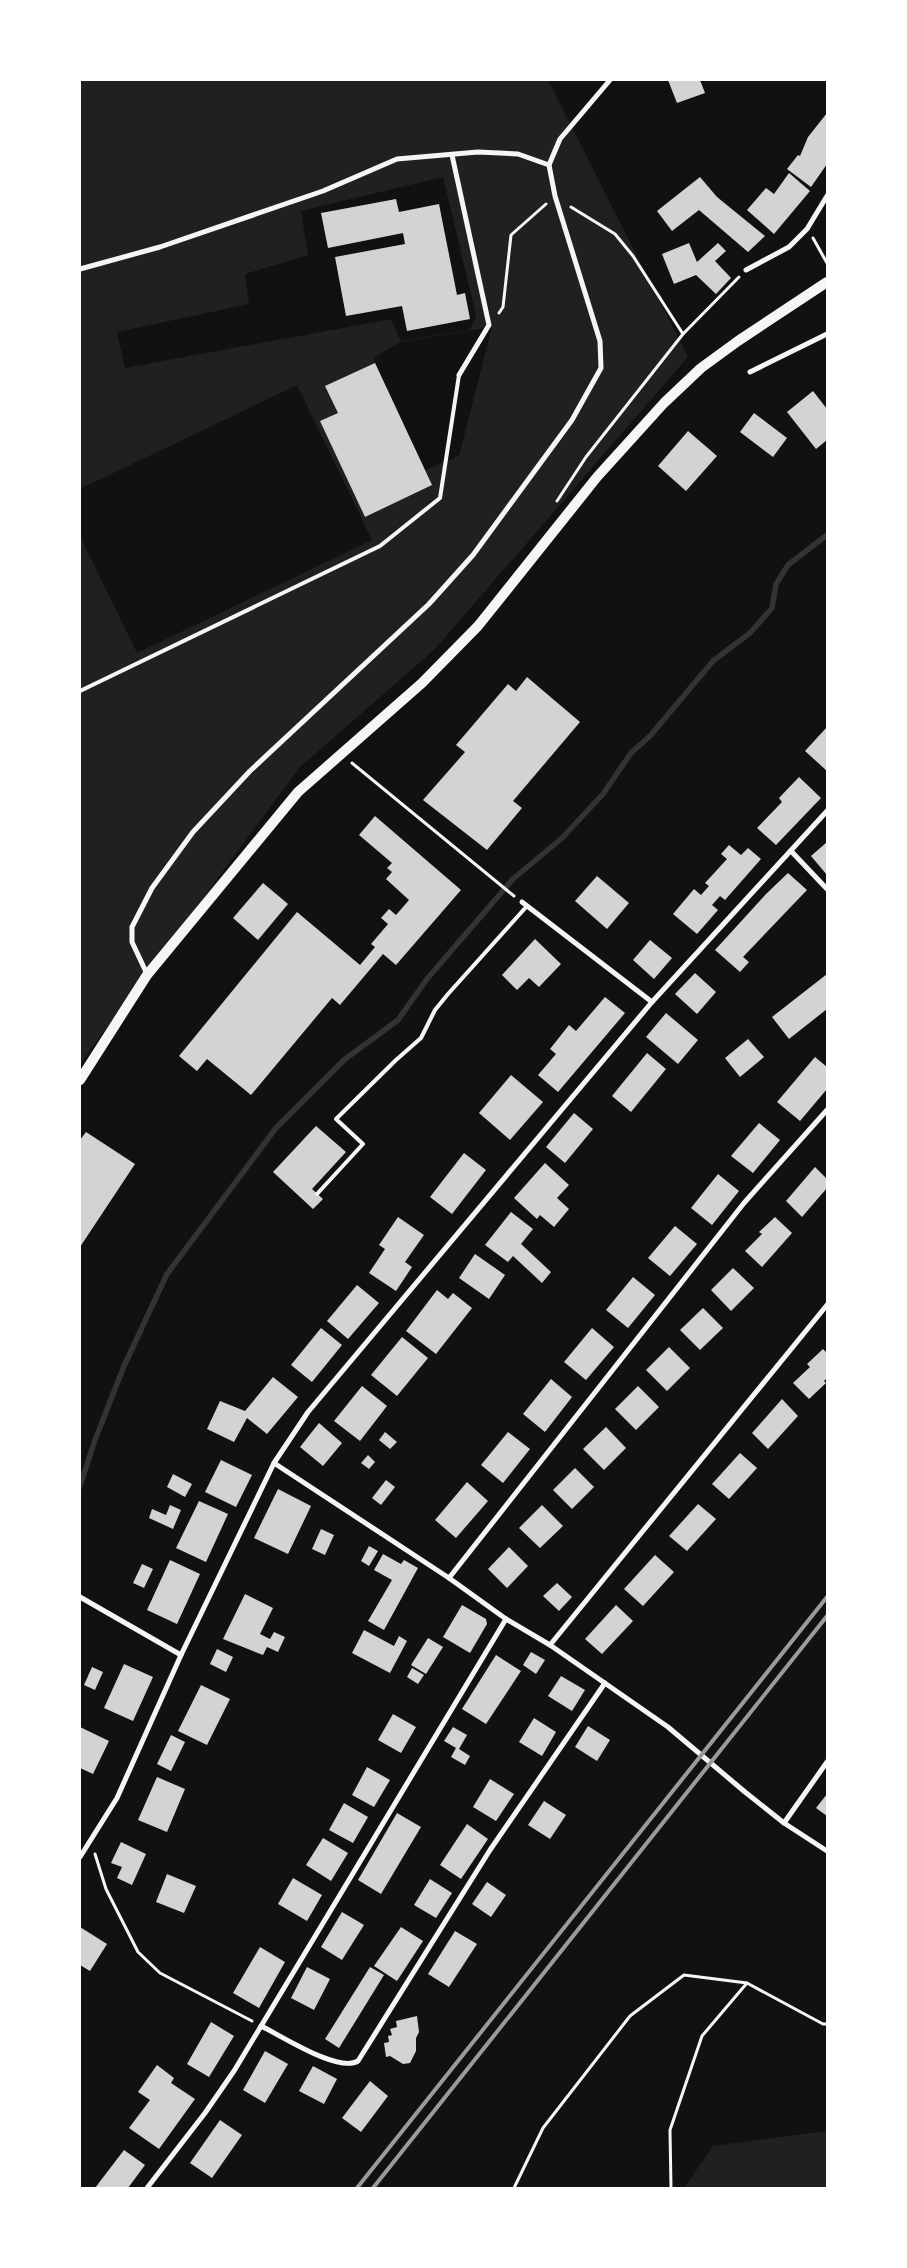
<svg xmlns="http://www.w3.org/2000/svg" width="907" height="2268" font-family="Mulish,sans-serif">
<rect width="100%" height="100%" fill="#111"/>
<g fill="#202020" fill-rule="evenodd">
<path d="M80,80H548L688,357L434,650L300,767L80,1064V536L137,653L372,540L297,385L80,489ZM443,177L476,315L470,330L401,341L391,319L125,368L117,332L249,304L245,274L308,255L301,211ZM492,327L459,456L425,470L373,358L400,342Z"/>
<polygon points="827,2131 827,2188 684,2188 713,2146"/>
</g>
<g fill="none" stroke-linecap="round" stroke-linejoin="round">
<polyline stroke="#333" stroke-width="5.5" points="80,1486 95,1440 124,1366 167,1274 276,1128 344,1060 398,1020 427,979 513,879 562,838 603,794 631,753 650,736 713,661 750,633 772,608 776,584 788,565 827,535"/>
</g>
<g fill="#d3d3d3">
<polygon points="668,80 700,80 705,93 677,103"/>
<polygon points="827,113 827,164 811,187 787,169 798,155 800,156 808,137"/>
<polygon points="789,173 810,191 774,234 747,210 766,188 774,194"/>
<polygon points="700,177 717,197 765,236 748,252 699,210 672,231 657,211"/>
<polygon points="396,199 399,212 439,204 457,295 465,293 470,319 407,331 402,306 346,316 335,257 405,244 403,233 328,248 321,213"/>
<polygon points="689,243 697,262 718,243 726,251 715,261 731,278 716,294 696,275 674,284 662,254"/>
<polygon points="375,363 432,485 365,517 320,421 338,413 325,386"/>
<polygon points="813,391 827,409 827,440 816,449 787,412"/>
<polygon points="754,413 787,438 773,457 740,432"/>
<polygon points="688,431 717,456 686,491 658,466"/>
<polygon points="527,677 580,722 513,801 522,808 487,850 423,800 465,752 456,745 508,684 516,691"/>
<polygon points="827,727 827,771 805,751"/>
<polygon points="799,777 821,798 776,845 757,828 782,802 779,798"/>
<polygon points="375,816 461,890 396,965 383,954 340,1005 332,998 251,1095 207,1059 197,1071 179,1056 297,912 360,965 375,947 371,944 388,924 381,918 389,909 396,915 409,900 386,879 392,872 387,868 392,863 359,835"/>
<polygon points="827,842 827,875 811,856"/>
<polygon points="729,845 741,855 748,848 761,859 725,900 720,896 712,905 718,910 697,934 673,914 694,889 701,895 709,886 705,883 727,859 721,854"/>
<polygon points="788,873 807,890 743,957 749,962 740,972 715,950 766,894"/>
<polygon points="597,876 629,903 607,929 575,901"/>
<polygon points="263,883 288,904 258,940 233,918"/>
<polygon points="535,939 561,964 539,987 529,978 517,990 502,975"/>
<polygon points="650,940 672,958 654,979 633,960"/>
<polygon points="695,973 716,992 697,1014 675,994"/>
<polygon points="827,974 827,1009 789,1039 772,1017"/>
<polygon points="605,997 625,1013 558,1092 538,1075 556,1054 550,1049 569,1025 576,1031"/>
<polygon points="666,1013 698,1040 678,1064 646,1037"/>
<polygon points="748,1039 764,1057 740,1077 725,1058"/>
<polygon points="647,1053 666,1069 631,1112 612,1096"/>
<polygon points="815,1057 827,1067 827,1089 800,1121 777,1102"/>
<polygon points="511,1075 543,1102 510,1140 479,1113"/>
<polygon points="574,1113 593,1129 565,1163 546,1147"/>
<polygon points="759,1123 780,1140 753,1173 731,1156"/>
<polygon points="316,1126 346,1152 312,1189 323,1199 313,1209 273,1172"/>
<polygon points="86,1132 135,1164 80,1247 80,1140"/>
<polygon points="464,1153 486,1170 452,1214 430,1197"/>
<polygon points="545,1163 569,1185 557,1198 569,1209 554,1227 540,1215 537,1219 514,1198"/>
<polygon points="815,1167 827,1179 827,1188 802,1217 786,1201"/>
<polygon points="718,1174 739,1191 712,1225 691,1208"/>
<polygon points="511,1212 533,1229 521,1244 551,1272 542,1283 513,1256 508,1262 485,1245"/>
<polygon points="398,1217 424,1235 405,1262 412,1267 396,1291 369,1273 385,1249 379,1245"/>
<polygon points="775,1217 792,1233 762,1267 745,1251 762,1234 759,1232"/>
<polygon points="675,1226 697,1244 670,1276 648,1258"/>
<polygon points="475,1254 505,1275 489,1299 459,1278"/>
<polygon points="733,1268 754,1288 731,1311 711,1290"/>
<polygon points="633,1277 655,1295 628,1328 606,1310"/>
<polygon points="357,1285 379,1303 348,1339 327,1321"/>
<polygon points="437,1290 448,1299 453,1293 472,1308 436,1354 406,1331"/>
<polygon points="703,1308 723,1328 700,1350 680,1330"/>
<polygon points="321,1328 342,1345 312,1382 291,1365"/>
<polygon points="592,1328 614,1347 586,1380 564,1362"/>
<polygon points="402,1337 428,1358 397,1396 371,1375"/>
<polygon points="669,1347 690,1368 667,1391 646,1370"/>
<polygon points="823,1349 827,1353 827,1378 824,1381 826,1383 809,1399 793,1383 810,1367 807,1364"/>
<polygon points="273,1377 298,1397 267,1434 247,1418 234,1442 207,1429 220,1401 245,1411"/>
<polygon points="551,1379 572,1397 545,1432 523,1414"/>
<polygon points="362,1386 387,1406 360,1441 334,1421"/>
<polygon points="638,1386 659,1407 636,1430 615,1409"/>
<polygon points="782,1399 798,1416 768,1449 752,1433"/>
<polygon points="319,1423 342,1443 323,1466 300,1447"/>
<polygon points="606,1427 626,1448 604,1470 583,1449"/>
<polygon points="385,1432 397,1442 390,1449 379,1440"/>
<polygon points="508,1432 530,1449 503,1483 481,1465"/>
<polygon points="740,1453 757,1468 729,1499 712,1484"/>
<polygon points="368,1455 375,1462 369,1469 361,1463"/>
<polygon points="221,1460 252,1475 236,1507 205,1492"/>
<polygon points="575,1468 594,1487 572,1509 553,1490"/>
<polygon points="173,1474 192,1484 185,1497 167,1487"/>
<polygon points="386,1480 395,1487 381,1505 372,1498"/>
<polygon points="467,1482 488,1501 456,1538 435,1520"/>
<polygon points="278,1489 311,1506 288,1554 254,1538"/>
<polygon points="199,1501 228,1514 206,1562 176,1548"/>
<polygon points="698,1504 716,1519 687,1551 669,1536"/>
<polygon points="170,1505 181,1510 173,1529 149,1518 152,1509 166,1515"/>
<polygon points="542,1505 563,1526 540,1548 519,1528"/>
<polygon points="321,1529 334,1535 325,1555 312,1549"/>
<polygon points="369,1546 378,1551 369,1566 361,1561"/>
<polygon points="509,1547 528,1566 507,1588 488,1569"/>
<polygon points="383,1554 401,1564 404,1560 418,1568 384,1630 368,1621 392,1580 374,1570"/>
<polygon points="655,1555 674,1572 643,1606 624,1589"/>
<polygon points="170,1560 200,1574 177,1624 147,1610"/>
<polygon points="142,1564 153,1569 144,1588 133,1583"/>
<polygon points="557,1583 572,1597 559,1611 543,1596"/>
<polygon points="245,1594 273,1608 260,1634 270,1639 274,1632 285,1637 278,1652 267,1647 263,1655 223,1639"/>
<polygon points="462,1605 486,1619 487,1624 470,1653 443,1637"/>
<polygon points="616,1605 633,1621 602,1654 585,1639"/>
<polygon points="364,1630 394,1646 399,1636 407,1641 390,1673 352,1653"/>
<polygon points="428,1638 443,1647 426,1674 411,1665"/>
<polygon points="217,1649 233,1657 226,1672 210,1664"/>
<polygon points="531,1652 545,1660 536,1674 523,1665"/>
<polygon points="496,1655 521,1671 486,1724 462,1709"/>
<polygon points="124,1664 153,1677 133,1721 104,1708"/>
<polygon points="92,1667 103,1672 95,1690 84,1685"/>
<polygon points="412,1668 424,1675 418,1684 407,1677"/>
<polygon points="561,1676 585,1690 572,1711 548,1696"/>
<polygon points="201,1685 230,1699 207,1745 178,1731"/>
<polygon points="393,1714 416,1727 401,1753 378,1740"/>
<polygon points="534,1718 556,1732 542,1756 519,1742"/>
<polygon points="588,1726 610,1740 597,1761 575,1747"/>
<polygon points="80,1727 109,1741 93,1774 80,1768"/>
<polygon points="453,1727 467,1735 459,1749 470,1756 465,1765 451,1757 456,1748 444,1741"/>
<polygon points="171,1735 185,1742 171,1771 157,1764"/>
<polygon points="367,1767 390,1780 374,1807 352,1795"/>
<polygon points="157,1777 185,1789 167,1832 138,1820"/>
<polygon points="490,1779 514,1794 496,1821 473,1807"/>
<polygon points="827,1794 827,1816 816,1808"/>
<polygon points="544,1801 566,1815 550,1839 528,1825"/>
<polygon points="344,1803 368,1817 353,1843 329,1830"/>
<polygon points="397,1813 421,1827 381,1894 358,1880"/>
<polygon points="467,1824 488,1839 461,1879 440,1865"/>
<polygon points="323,1838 348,1853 331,1881 306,1865"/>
<polygon points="121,1842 146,1854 132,1885 117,1878 122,1867 111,1863"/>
<polygon points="167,1874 196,1886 184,1913 156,1902"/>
<polygon points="293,1878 322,1895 307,1921 278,1904"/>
<polygon points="430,1879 452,1893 436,1918 414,1905"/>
<polygon points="487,1882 506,1895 491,1917 472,1904"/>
<polygon points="342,1912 364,1925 342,1960 321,1947"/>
<polygon points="80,1927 107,1944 90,1971 80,1965"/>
<polygon points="401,1927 423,1941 397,1981 374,1966"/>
<polygon points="455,1931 477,1944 449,1987 428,1974"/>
<polygon points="260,1947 285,1962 259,2008 233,1993"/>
<polygon points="307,1967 330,1979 314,2010 291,1998"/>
<polygon points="370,1967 384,1975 339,2048 325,2039"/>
<polygon points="417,2016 419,2032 416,2038 416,2051 410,2063 403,2064 390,2056 386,2057 384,2043 389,2042 388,2036 392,2035 390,2029 397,2027 396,2021"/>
<polygon points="211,2022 234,2036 209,2077 187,2064"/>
<polygon points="265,2051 288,2064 265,2103 243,2090"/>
<polygon points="157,2065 174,2078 171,2083 195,2099 159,2149 129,2128 150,2100 138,2092"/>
<polygon points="313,2066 337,2079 324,2104 299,2091"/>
<polygon points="370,2081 388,2096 361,2132 342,2118"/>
<polygon points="220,2120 242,2135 212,2178 190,2163"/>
<polygon points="124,2150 145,2165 128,2188 95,2188"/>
</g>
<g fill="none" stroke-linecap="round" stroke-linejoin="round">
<g stroke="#f5f5f5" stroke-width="3">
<polyline points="571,207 615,234 633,256 683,334"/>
<polyline points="813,238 827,263"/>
<polyline points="499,313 503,307 511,235 546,204"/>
<polyline points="557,501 586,457 683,334 739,277"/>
<polyline points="352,763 514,896"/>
<polyline points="95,1854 106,1889 138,1952 160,1973 252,2021"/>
<polyline points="514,2188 543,2128 630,2016 684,1975 747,1983 823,2024 827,2024"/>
<polyline points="671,2188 670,2130 702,2036 747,1983"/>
</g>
<g stroke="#f5f5f5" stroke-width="4">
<polyline points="80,691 380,546 440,498 459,375"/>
<polyline points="317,1194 363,1144 336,1119 396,1060 421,1038 435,1010 448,994 527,906"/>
</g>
<g stroke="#f5f5f5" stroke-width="5">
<polyline points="452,155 489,325 459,375"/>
<polyline points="549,165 560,139 610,80"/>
<polyline points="80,269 160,247 323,191 397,159 478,152 518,154 549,165 555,196 600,341 601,368 572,420 473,555 429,604 250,771 193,832 152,888 132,927 132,942 147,974"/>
<polyline points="746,270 789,247 807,229 827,196"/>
<polyline points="750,372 827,334"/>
<polyline points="791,851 827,889"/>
<polyline points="522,902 652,1002"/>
<polyline points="274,1463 449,1578 506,1619 550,1645 668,1727 745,1792 784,1823 827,1851"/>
<polyline points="449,1578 744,1203 827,1110"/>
<polyline points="80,1597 181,1655"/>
<polyline points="550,1645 827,1305"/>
<polyline points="784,1823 827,1762"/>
<polyline points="80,1857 117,1798 181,1655 274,1463 308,1412 652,1002 827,811"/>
<path d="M261,2026C282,2036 338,2073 358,2061L490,1850L605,1683"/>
<polyline points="147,2188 205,2113 234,2071 506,1619"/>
</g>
<polyline stroke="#f5f5f5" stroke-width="10" points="80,1080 147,975 298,792 422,683 478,626 597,477 664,403 701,368 738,341 827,282"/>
<g stroke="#9a9a9a" stroke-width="4">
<polyline points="357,2188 827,1597"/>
<polyline points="373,2188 827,1616"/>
</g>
</g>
<rect width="907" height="2268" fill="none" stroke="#ffffff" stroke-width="162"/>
</svg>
